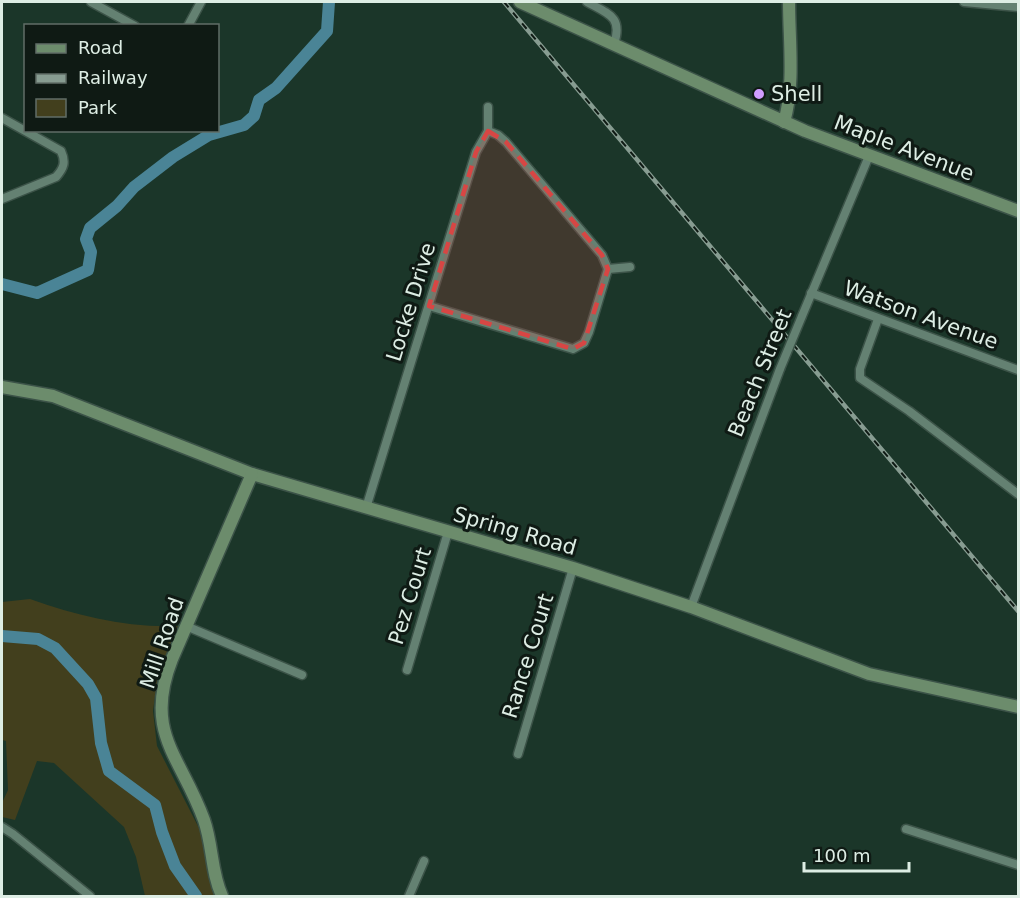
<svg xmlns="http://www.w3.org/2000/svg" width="1020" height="898" font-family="'DejaVu Sans',sans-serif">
<rect width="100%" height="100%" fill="#1b3629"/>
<path fill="#423f1d" d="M30,599C78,616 127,628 178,626L158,674L153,711L157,746L201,832L208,870L216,896H145L136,857L124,827L54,763L37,761L15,820L2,817V803L8,790L6,741L2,740V602Z"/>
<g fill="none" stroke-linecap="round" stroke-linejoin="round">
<g stroke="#4a8496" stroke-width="12">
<polyline points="2,284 37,293 88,270 91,252 86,239 90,228 117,206 134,187 173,157 209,135 244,125 254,116 259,100 276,88 327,31 329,2"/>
<polyline points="2,636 38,639 55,648 88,684 96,698 101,743 109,771 155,805 162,832 175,866 196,896"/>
</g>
<defs>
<g id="street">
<polyline points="91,2 135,26"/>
<path d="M587,2C609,14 623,17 614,44"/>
<polyline points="964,2 1018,7"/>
<polyline points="188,26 201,2"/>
<path d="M2,118L61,151C66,162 64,168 56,177L2,199"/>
<polyline points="488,131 498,135 506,142 602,255 608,269 630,267"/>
<polyline points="811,293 1018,370"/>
<polyline points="429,306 573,349 584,343 589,332 608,269"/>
<polyline points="802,316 869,156"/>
<polyline points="878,319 860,369 860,378 909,411 1018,494"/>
<polyline points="366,508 476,152 488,131 488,107"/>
<polyline points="691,607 780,369"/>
<polyline points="186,626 302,675"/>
<polyline points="407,670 448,532"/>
<polyline points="518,754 573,568"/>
<polyline points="2,827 13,834 90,896"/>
<polyline points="906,829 1018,865"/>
<polyline points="409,896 424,861"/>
</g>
<g id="secondary">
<polyline points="520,2 805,131 1018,211"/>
<path d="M784,122C795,85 789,40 789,2"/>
<polyline points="2,387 53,396 252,474 573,568 691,607 869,674 1018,707"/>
<path d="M222,896C211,872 213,846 204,820C181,756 143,733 172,659L252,474"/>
</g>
</defs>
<use href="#street" stroke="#3c5348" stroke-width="11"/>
<use href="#secondary" stroke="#3c5348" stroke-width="15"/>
<use href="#street" stroke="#648172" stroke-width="8"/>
<use href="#secondary" stroke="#6c8c6c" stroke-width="12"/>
<defs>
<polyline id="rail" points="504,2 1018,611"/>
</defs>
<use href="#rail" stroke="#879c91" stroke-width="4.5"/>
<use href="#rail" stroke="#0f1a14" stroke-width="2" stroke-dasharray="7" stroke-linecap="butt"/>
<defs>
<polyline id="street-bridge" points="780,369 802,316"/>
</defs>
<use href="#street-bridge" stroke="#3c5348" stroke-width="11" stroke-linecap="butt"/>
<use href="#street-bridge" stroke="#648172" stroke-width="8"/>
</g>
<path fill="#d74644" fill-opacity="0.2" stroke="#d74644" stroke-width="4.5" stroke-dasharray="12 8" stroke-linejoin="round" d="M488,131L506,142L602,255L608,269L584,343L573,349L429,306L476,152Z"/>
<circle fill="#d09dff" stroke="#0f1a14" stroke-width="2" cx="759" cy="94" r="6"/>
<g text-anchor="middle" stroke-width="6" stroke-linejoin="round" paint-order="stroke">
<g font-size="21" fill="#ddede4" stroke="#0f1a14" text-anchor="start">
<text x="771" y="101">Shell</text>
</g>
<g font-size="21" fill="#ddede4" stroke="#0f1a14">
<text transform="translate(904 148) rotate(21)" y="7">Maple Avenue</text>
<text transform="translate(411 302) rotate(-73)" y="7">Locke Drive</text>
<text transform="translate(921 315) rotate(20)" y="7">Watson Avenue</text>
<text transform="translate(760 373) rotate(-68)" y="7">Beach Street</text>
<text transform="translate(515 531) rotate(16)" y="7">Spring Road</text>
<text transform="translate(410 596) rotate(-73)" y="7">Pez Court</text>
<text transform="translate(162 643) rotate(-71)" y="7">Mill Road</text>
<text transform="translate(528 656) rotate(-73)" y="7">Rance Court</text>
</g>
</g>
<rect width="1020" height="898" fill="none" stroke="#ddede4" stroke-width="6"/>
<rect x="24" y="24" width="195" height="108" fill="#0f1a14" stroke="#616e67" stroke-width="1.5"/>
<rect x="36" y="44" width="30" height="9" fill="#6c8c6c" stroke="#616e67" stroke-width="1.5"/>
<text x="78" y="54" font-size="18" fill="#ddede4">Road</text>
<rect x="36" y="74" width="30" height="9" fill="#879c91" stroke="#616e67" stroke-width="1.5"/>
<text x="78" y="84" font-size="18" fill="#ddede4">Railway</text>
<rect x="36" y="99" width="30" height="18" fill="#423f1d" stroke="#616e67" stroke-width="1.5"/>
<text x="78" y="114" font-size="18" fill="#ddede4">Park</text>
<path d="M804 862v9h105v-9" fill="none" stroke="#ddede4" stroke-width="3"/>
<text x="813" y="862" font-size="18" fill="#ddede4" stroke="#0f1a14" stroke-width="4.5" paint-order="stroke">100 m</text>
</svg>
